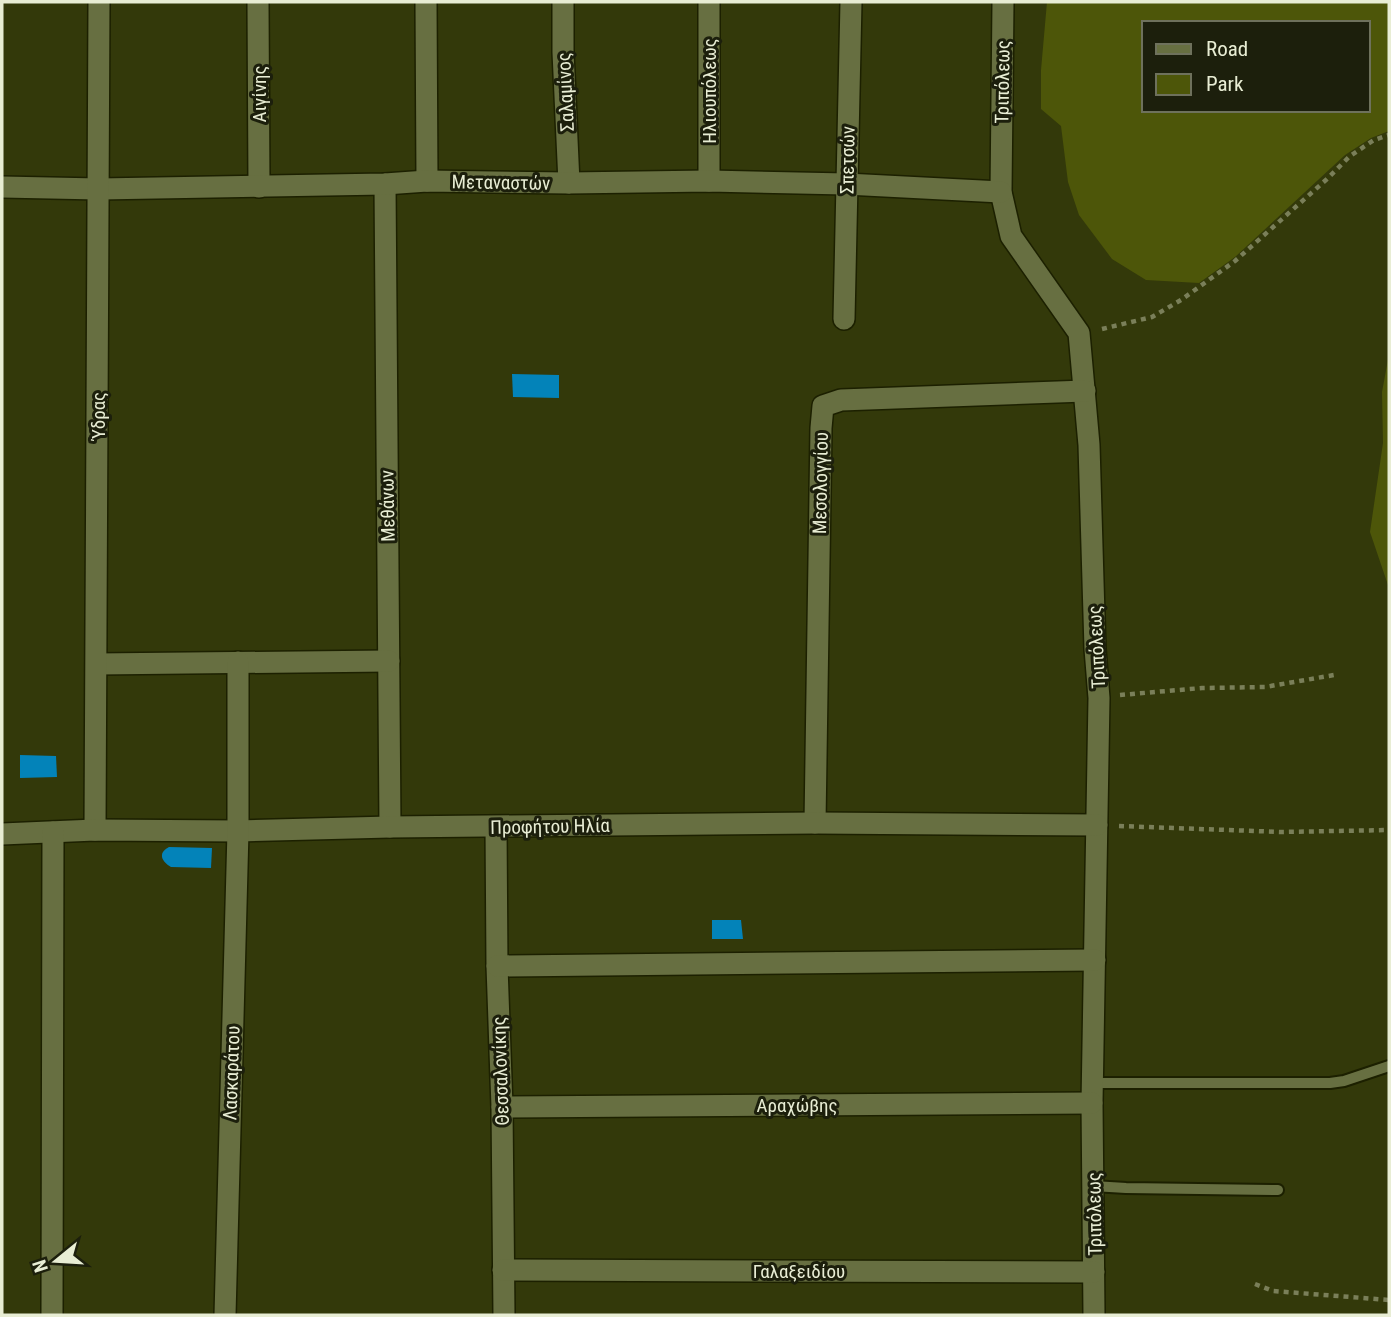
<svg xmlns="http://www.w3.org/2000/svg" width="1391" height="1317" font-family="'Roboto Condensed',sans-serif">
<rect width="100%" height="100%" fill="#33390a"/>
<g fill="#4d5609" fill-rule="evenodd">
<path d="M1047,2H1389V131L1371,138L1345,155L1235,257L1199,283L1146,280L1112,259L1079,215L1068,182L1061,126L1041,109V70ZM1144,23H1368V110H1144Z"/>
<polygon points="1389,354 1389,588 1370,532 1383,443 1382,392"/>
</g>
<g fill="#0383b9">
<polygon points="512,374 559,375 559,398 513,397"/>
<polygon points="20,755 56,756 57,777 20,778"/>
<path d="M169,847L212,848L211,868L171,867C162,862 157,853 169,847Z"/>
<polygon points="712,920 741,920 743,939 712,939"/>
</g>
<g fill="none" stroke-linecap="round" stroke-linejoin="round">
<defs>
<g id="service">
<polyline points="1092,1083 1330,1083 1344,1081 1389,1066"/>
<polyline points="1093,1186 1126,1188 1278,1190"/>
</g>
<g id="minor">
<polyline points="258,2 259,187"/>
<polyline points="426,2 427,181"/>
<polyline points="563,2 563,52 569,183"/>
<polyline points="709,2 709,181"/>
<polyline points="1003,2 1001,192 1011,236 1079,333 1089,445 1095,649 1099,698 1092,1103 1094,1315"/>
<polyline points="385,184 390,827"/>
<polyline points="2,187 99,189 385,184 427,181 569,183 709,181 846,184 1001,192"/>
<polyline points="844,319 851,2"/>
<polyline points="97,664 389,661"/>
<polyline points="815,823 821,428 823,406 841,400 1085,391"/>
<polyline points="496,827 497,966 502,1107 504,1315"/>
<polyline points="95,830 99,2"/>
<polyline points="2,834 95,830 238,831 390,827 815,823 1097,825"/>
<polyline points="497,966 1095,960"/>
<polyline points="502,1107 1092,1103"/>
<polyline points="503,1270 1094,1272"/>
<polyline points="52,1315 53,832"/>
<polyline points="225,1315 238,831 238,662"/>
</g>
</defs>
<use href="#service" stroke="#1c2000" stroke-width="14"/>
<use href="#minor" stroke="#1c2000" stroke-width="24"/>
<g stroke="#7a7f59" stroke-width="4.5" stroke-dasharray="5 5" stroke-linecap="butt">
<polyline points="1102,329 1152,317 1181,300 1235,261 1327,179 1350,156 1374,140 1389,135"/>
<polyline points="1120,695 1202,688 1265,687 1334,675"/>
<polyline points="1119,826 1282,832 1389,830"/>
<polyline points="1255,1284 1273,1291 1389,1300"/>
</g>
<use href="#service" stroke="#676f41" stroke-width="10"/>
<use href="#minor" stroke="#676f41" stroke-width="21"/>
</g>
<g text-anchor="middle" stroke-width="6" stroke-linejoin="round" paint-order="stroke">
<g font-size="19" fill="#e8edd4" stroke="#1c1f0c">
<text transform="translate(1002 82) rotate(-89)" y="7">Τριπόλεως</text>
<text transform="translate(709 91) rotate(-90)" y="7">Ηλιουπόλεως</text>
<text transform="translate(565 92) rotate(-93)" y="7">Σαλαμίνος</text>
<text transform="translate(259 94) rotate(-90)" y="7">Αιγίνης</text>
<text transform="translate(847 160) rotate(-89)" y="7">Σπετσών</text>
<text transform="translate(501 182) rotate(1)" y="7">Μεταναστών</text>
<text transform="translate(98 416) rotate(-90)" y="7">Ύδρας</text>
<text transform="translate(820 483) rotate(-89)" y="7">Μεσολογγίου</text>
<text transform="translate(387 506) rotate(-91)" y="7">Μεθάνων</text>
<text transform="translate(1096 647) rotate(-93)" y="7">Τριπόλεως</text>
<text transform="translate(550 826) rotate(-1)" y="7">Προφήτου Ηλία</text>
<text transform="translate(500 1071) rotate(-92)" y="7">Θεσσαλονίκης</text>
<text transform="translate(231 1073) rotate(-88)" y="7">Λασκαράτου</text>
<text x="797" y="1112">Αραχώβης</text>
<text transform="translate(1094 1214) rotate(-91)" y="7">Τριπόλεως</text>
<text x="799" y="1278">Γαλαξειδίου</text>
</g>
</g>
<rect width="1391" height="1317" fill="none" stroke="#e8edd4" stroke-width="7"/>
<rect x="1142" y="21" width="228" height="91" fill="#1c1f0c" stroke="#6e715c" stroke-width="2"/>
<rect x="1156" y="44" width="35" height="10" fill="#676f41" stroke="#6e715c" stroke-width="2"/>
<text x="1206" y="56" font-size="21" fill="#e8edd4">Road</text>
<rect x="1156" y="74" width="35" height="21" fill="#4d5609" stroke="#6e715c" stroke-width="2"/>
<text x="1206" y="91" font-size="21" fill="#e8edd4">Park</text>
<g transform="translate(56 1261) rotate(252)" stroke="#1c1f0c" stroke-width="5" paint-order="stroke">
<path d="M0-5L12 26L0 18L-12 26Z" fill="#e8edd4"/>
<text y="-10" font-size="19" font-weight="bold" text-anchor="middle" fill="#e8edd4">N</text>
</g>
</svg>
